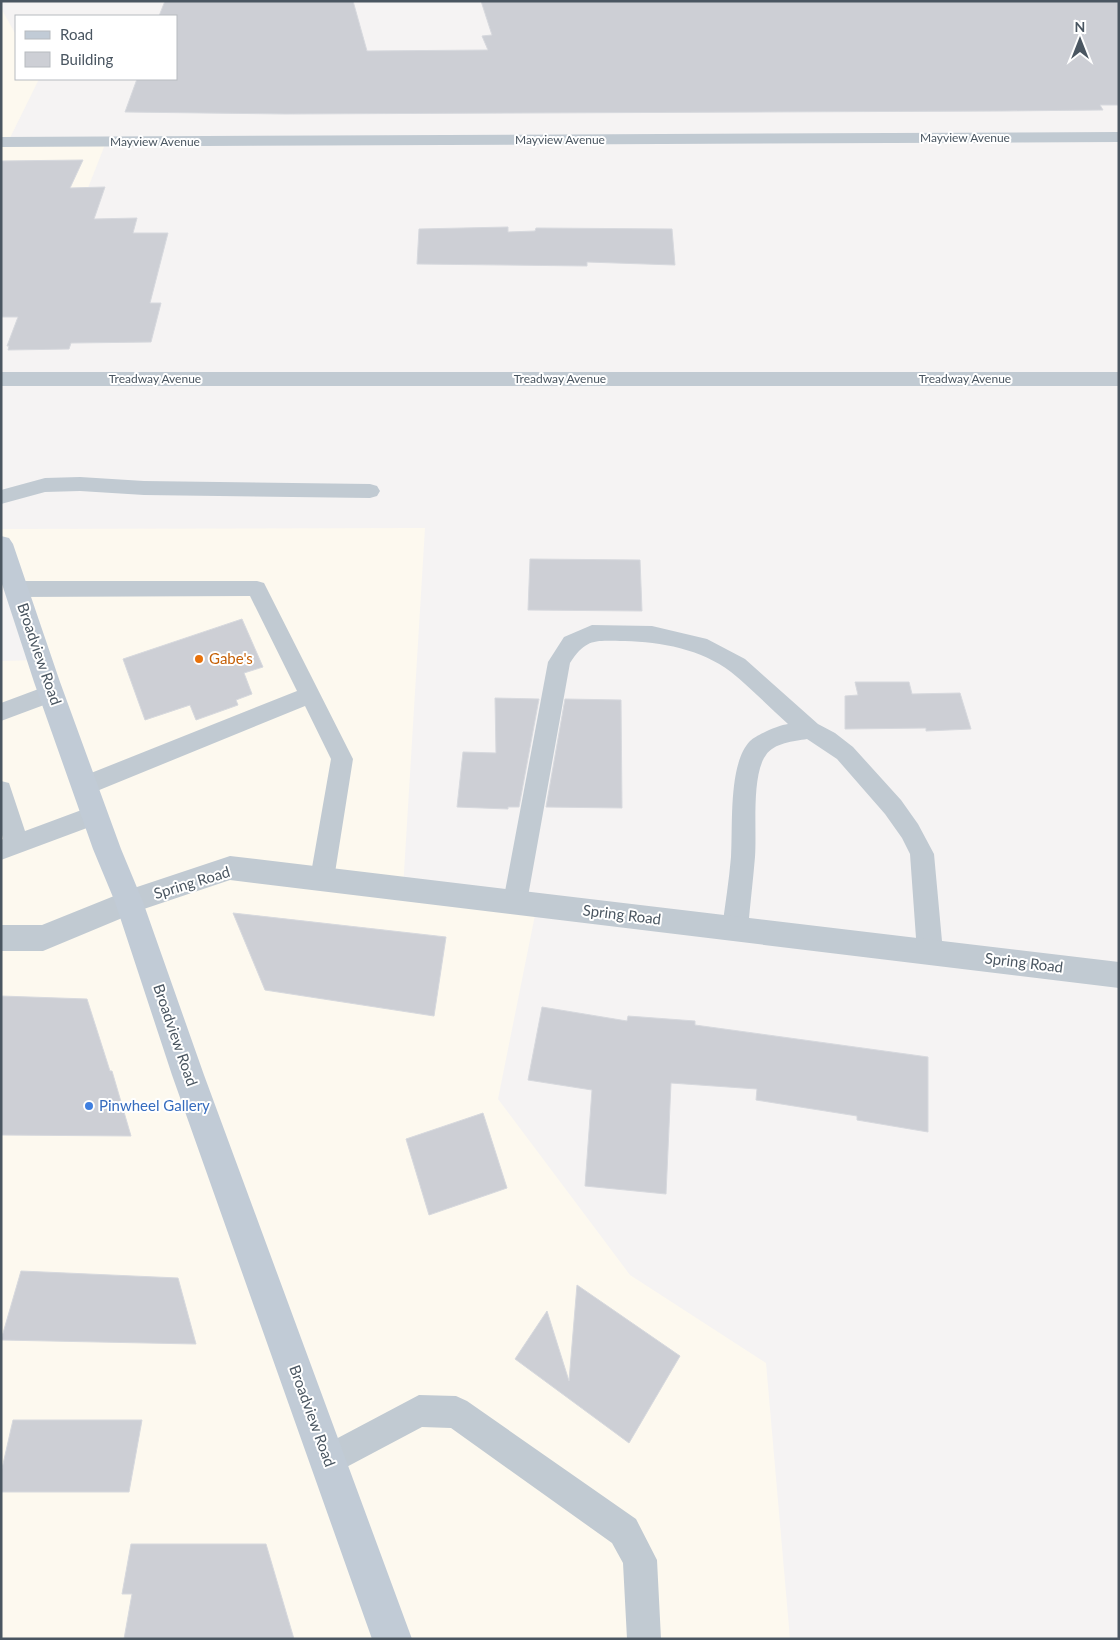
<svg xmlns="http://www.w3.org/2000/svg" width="1120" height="1640" font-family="Lato,sans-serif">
<rect width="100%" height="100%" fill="#f5f3f3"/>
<g fill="#fdf9ef">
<polygon points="1,8 16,35 16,79 39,79 8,142 106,142 88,188 1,188"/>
<polygon points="425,528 403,889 537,905 498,1099 630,1275 766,1363 790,1639 1,1639 1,661 40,660 1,544 1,529"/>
</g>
<g fill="#cdcfd5" stroke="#d7d9de">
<polygon points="165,1 353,1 367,51 488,50 482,36 492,35 481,1 1119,1 1119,105 1100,105 1103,110 1004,111 285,114 125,112 137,79 176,79 176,16 159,16"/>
<polygon points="83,160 70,188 105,187 94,219 137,218 133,233 168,233 150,303 161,303 151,342 71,343 69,349 8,350 9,346 7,346 18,317 1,317 1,161"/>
<polygon points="508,227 508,232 535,231 536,228 672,229 675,265 587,262 587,266 417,264 419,229"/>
<polygon points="530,559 640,560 642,611 528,610"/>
<polygon points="242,619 263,667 244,673 252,694 236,700 238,705 196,720 190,705 145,720 123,659"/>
<polygon points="855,682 909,682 912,694 960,693 971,729 926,731 926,728 845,729 845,696 858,695"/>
<polygon points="495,698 539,699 519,807 508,807 508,809 457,807 463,752 496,753"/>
<polygon points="565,699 621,700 622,808 546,807"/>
<polygon points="233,913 446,937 434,1016 265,990"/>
<polygon points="1,996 87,999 110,1071 112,1071 131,1136 1,1135"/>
<polygon points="542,1007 627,1021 628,1016 695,1021 695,1025 928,1057 928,1132 857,1120 857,1116 756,1100 757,1089 671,1083 666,1194 585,1186 592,1090 528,1080"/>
<polygon points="483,1113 507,1188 429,1215 406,1139"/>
<polygon points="21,1271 178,1278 196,1344 1,1340"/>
<polygon points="577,1285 680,1356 629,1443 515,1359 547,1311 569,1381"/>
<polygon points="13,1420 142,1420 129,1492 1,1492 1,1473"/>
<polygon points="131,1544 266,1544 294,1639 124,1639 132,1594 122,1594"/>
</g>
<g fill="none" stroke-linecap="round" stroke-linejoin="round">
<g fill="#c1cad2" fill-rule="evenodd">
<polygon points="80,477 144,481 370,484 377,486 380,491 377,496 370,498 144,495 80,491 45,492 1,504 1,490 45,478"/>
<polygon points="17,581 257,581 264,583 353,759 334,879 331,886 322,889 313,886 310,879 331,759 305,706 92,793 84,795 76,793 72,786 76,779 297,691 250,596 17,597 10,594 7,589 10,584"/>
<path d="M592,625L652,626L707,639L745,659L818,724L835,733L853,747L901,800L918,824L934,854L943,952L939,960L930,963L921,960L917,952L910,854L902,838L885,814L837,759L807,739C794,741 774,743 766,755C751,775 757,831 755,857C753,881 750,905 748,929L744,937L735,940L726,937L722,929C725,905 729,881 731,857C733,826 728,764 750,741C756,735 779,725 788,724C769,707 751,688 731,672C701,649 661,642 625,641C596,641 587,637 570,663L527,902L524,910L515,913L506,910L503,902L548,662L564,637Z"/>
<polygon points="52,684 60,687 63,693 60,699 1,721 1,703"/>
<polygon points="1,781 9,783 25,831 95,805 103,808 107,815 103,822 1,860 1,840 3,839 1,831"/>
<polygon points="419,1395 456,1396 467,1401 636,1519 657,1560 661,1639 627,1639 623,1563 612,1543 451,1428 422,1427 339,1471 328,1476 317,1471 312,1460 317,1449"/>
</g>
<g fill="#c1cad2" fill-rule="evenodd">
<polygon points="1119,132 1119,142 1,147 1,137"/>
<rect x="1" y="372" width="1118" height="14"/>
<polygon points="129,890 139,893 143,902 139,911 43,951 1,951 1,925 42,925"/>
</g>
<polygon fill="#c1cad2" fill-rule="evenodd" points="230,856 1119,962 1119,988 230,880 129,914 119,911 115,902 119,893"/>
<polygon fill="#c1cbd6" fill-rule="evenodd" points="1,536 9,538 13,544 60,682 121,849 143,902 204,1075 412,1639 372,1639 172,1075 115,902 93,849 34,682 1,581"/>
</g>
<circle fill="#e8710a" stroke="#fff" stroke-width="2" cx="199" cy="659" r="5"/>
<circle fill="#3f7fe0" stroke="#fff" stroke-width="2" cx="89" cy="1106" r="5"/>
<g text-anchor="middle" stroke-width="4" stroke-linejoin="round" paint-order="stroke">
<g font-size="12" fill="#4a5661" stroke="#fff">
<text x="965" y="142">Mayview Avenue</text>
<text x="560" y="144">Mayview Avenue</text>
<text x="155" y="146">Mayview Avenue</text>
<text x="155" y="383">Treadway Avenue</text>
<text x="560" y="383">Treadway Avenue</text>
<text x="965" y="383">Treadway Avenue</text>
</g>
<g font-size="15" fill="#4a5661" stroke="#fff">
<text transform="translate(39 654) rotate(71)" y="5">Broadview Road</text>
<text transform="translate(192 883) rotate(-17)" y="5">Spring Road</text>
<text transform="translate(622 915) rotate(7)" y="5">Spring Road</text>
<text transform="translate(1024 963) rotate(7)" y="5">Spring Road</text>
<text transform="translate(175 1035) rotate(71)" y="5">Broadview Road</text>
<text transform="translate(312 1416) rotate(70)" y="5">Broadview Road</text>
</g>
<g font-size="15" fill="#c56008" stroke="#fff" text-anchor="start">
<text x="209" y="664">Gabe's</text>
</g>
<g font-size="15" fill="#366cbe" stroke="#fff" text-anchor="start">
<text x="99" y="1111">Pinwheel Gallery</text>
</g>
</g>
<rect width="1120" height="1640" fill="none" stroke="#4a5661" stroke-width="5"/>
<rect x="15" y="15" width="162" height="65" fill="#ffffff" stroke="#b7bbc0"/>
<rect x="25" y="31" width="25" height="8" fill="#c1cbd6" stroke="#b7bbc0"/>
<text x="60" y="40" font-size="15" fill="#4a5661">Road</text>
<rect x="25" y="52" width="25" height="15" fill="#cdcfd5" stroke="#b7bbc0"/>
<text x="60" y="65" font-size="15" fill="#4a5661">Building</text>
<g transform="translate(1080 40)" stroke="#ffffff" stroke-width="4" paint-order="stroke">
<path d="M0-4L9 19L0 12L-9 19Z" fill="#4a5661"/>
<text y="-8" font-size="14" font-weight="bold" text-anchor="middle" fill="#4a5661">N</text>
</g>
</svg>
